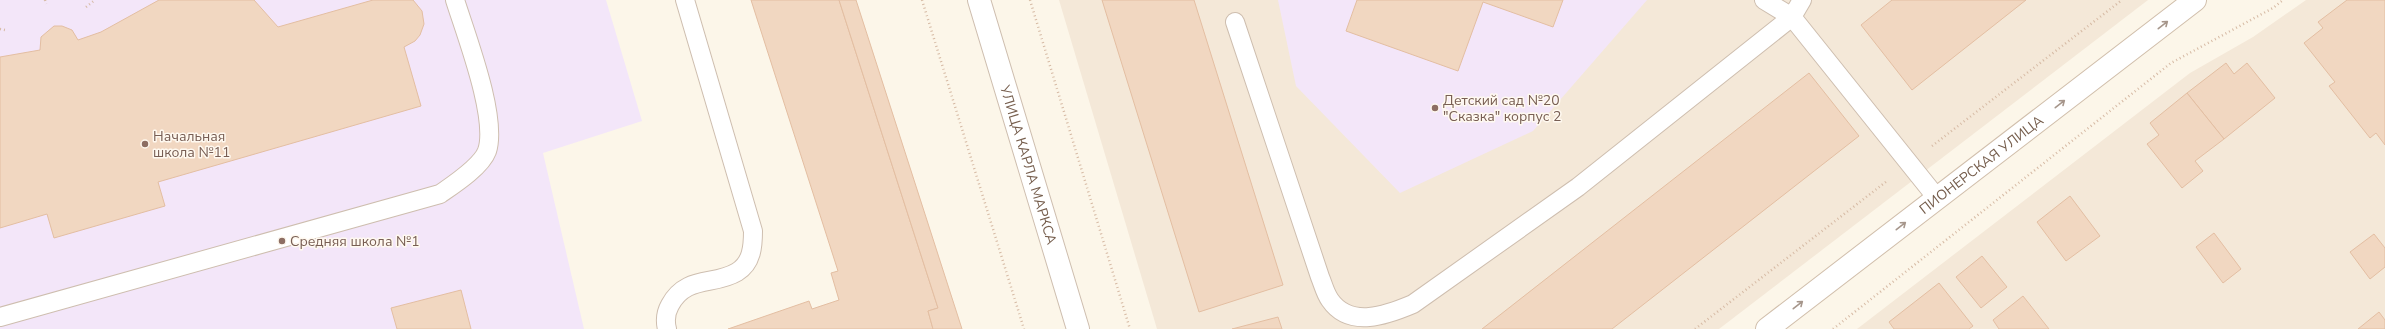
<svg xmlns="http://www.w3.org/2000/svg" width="2385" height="329" font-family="'Nunito Sans',sans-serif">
<rect width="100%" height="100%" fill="#fcf6e9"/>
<g fill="#f4e8d8">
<polygon points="1059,0 2148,0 1719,329 1157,329"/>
<polygon points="2306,0 2385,0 2385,329 1857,329 2190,73 2253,37"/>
</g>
<g fill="#f3e6f9">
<polygon points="0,0 606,0 642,121 543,153 584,329 0,329"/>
<polygon points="1278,0 1647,0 1533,131 1400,193 1296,86"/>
</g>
<g fill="#f1d7c1" stroke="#e3bea2">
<polygon points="159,0 254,0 278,27 373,0 413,0 422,11 424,24 420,35 415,41 404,47 421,106 158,182 165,206 54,238 47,214 0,228 0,57 40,50 41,37 54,26 62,26 72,30 78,40 101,32"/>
<polygon points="751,0 839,0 938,308 928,311 933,329 728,329 809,301 812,309 839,300 831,273 838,271"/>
<polygon points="839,0 856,0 962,329 933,329 928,311 938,308"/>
<polygon points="1102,0 1194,0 1283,285 1199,312"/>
<polygon points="1357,0 1563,0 1553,27 1483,2 1458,71 1346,31"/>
<polygon points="1892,0 2026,0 1912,90 1861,25"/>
<polygon points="2347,0 2385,0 2385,145 2376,133 2370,138 2329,86 2335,82 2304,43 2323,28 2318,22"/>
<polygon points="2226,63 2234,74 2247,63 2275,98 2224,139 2187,93"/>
<polygon points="1809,73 1859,136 1612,329 1482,329"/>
<polygon points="2187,93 2224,139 2195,161 2203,171 2182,188 2147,144 2159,135 2150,123"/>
<polygon points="2070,196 2100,236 2066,261 2037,222"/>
<polygon points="2214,233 2241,269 2223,283 2196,247"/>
<polygon points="2374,234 2385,248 2385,267 2370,279 2350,252"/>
<polygon points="1982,256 2007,287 1981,308 1956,277"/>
<polygon points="1939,283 1973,326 1969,329 1894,329 1889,322"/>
<polygon points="461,290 471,329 397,329 391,308"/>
<polygon points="2023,296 2049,329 1999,329 1993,320"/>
<polygon points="2379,312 2385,320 2385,329 2358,329"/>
<polygon points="1278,317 1282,329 1232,329"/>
</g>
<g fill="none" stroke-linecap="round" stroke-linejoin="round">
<defs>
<g id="lane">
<polyline points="1802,0 1792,17 1937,198"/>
<path d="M1235,22L1320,277C1323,284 1325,293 1330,300C1350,329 1387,315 1413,304L1578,187L1792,17L1764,0"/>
<path d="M0,317L440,194C453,185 481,167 487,151C498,118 466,35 455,0"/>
<path d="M667,329C665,321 666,312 670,305C686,275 714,286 737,272C752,263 753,246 753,231L685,0"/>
</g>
<g id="street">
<path id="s1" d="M979,0L1078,329"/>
</g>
<g id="secondary">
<path id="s2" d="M1767,329L2195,0"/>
</g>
</defs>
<use href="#lane" stroke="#cebeaf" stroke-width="20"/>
<use href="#street" stroke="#cebeaf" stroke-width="24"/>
<use href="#secondary" stroke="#d1bfac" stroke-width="24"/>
<g stroke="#d6baa4" stroke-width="2.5" stroke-dasharray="1 3" stroke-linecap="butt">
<polyline points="45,0 46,4"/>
<polyline points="922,0 1024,329"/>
<polyline points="1030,0 1130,329"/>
<polyline points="86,7 95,0"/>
<polyline points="0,29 5,30"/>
<polyline points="1932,146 2122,0"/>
<polyline points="1695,329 1887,181"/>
<polyline points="1833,329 2171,63 2273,8 2283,0"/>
</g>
<use href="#lane" stroke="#fff" stroke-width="18"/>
<use href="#street" stroke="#fff" stroke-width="22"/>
<use href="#secondary" stroke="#fff" stroke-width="22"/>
</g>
<defs><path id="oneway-shaft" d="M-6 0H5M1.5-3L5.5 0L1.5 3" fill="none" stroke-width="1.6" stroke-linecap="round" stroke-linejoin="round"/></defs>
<g stroke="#a6968b">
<use href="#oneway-shaft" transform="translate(2163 25) rotate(-38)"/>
<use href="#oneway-shaft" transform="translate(2060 104) rotate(-38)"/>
<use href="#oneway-shaft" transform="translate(1901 226) rotate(-38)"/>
<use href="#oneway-shaft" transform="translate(1798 305) rotate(-38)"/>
</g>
<g fill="#8d6e63" stroke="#fff9f0" stroke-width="1.5">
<circle cx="1435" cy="108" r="4"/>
<circle cx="145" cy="144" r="4"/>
<circle cx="282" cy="241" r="4"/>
</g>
<g text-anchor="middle" stroke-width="3" stroke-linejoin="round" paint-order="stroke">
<g font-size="14" fill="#785e54" stroke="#fff9f0" text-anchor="start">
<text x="1443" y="105">Детский сад №20<tspan x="1443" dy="16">"Сказка" корпус 2</tspan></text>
<text x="153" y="141">Начальная<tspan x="153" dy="16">школа №11</tspan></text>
<text x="290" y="246">Средняя школа №1</text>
</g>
<g font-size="14" fill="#765e4d" stroke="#fff9f0">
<text dy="5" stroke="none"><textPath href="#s1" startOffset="172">УЛИЦА КАРЛА МАРКСА</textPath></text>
<text dy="5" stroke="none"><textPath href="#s2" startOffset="270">ПИОНЕРСКАЯ УЛИЦА</textPath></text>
</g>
</g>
</svg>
